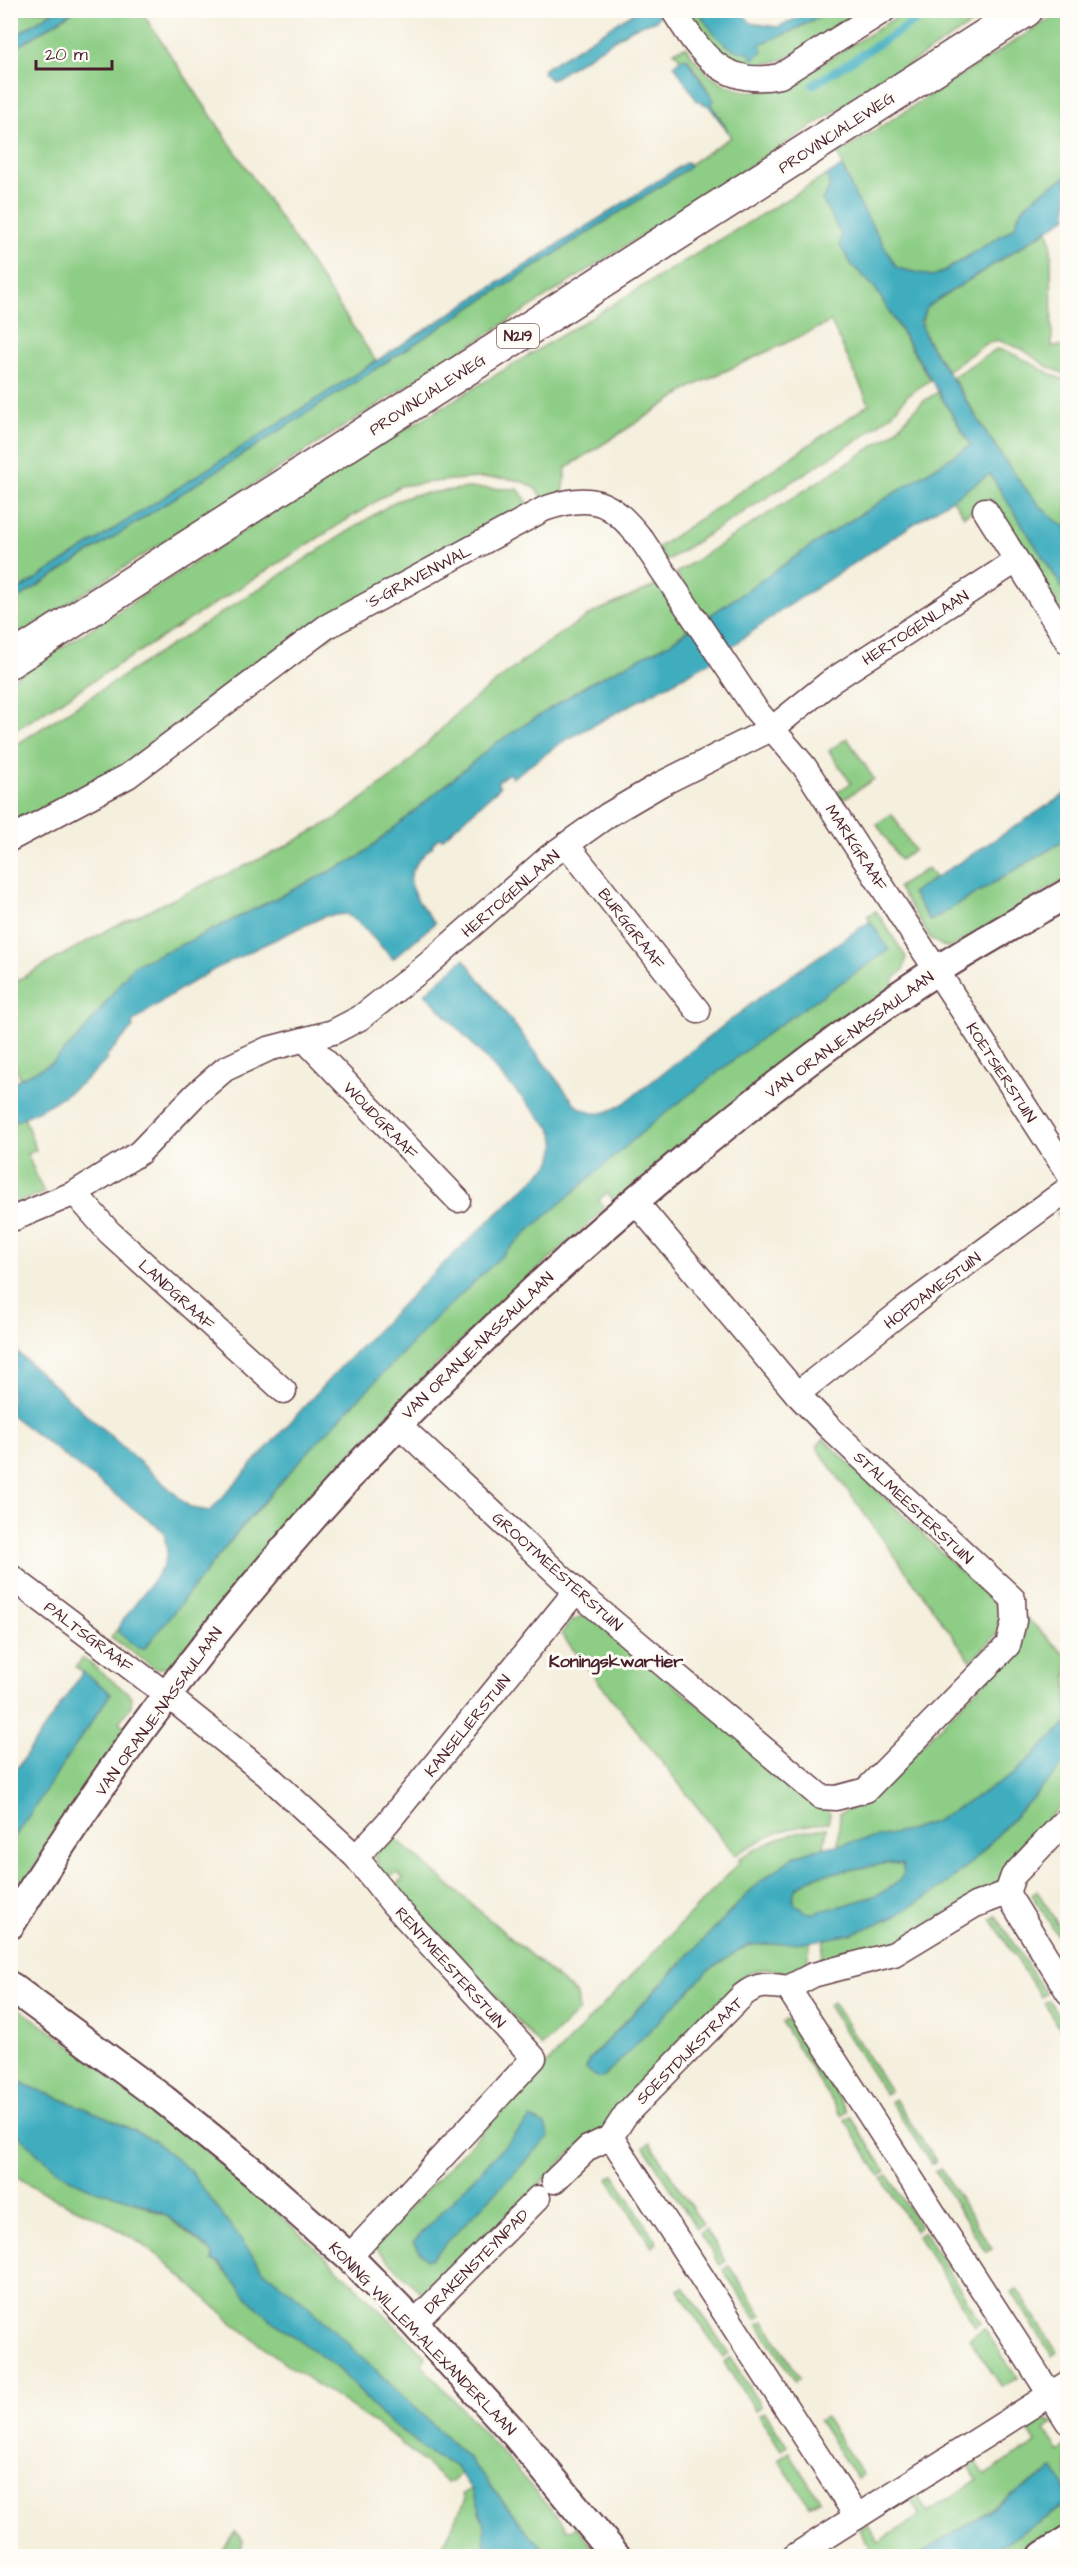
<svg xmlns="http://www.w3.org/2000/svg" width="1078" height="2567" font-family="'Architects Daughter',sans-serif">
<rect width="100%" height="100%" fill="#fdfcf7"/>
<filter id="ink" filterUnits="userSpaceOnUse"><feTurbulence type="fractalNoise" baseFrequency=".0167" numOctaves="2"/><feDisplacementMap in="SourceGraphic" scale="12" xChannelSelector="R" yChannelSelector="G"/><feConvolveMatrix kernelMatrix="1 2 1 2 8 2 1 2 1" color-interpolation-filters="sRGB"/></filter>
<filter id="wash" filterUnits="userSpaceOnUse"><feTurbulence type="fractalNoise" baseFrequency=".008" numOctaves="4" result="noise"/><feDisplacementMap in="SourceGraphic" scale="24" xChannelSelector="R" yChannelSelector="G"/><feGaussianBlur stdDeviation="1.35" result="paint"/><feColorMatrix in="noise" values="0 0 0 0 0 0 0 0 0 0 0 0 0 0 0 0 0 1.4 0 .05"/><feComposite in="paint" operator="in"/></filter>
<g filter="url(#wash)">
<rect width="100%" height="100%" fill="#f5efdd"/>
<g fill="#8dcd85" stroke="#6c7658" stroke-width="1.5" fill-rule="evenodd">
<polygon points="11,11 54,11 11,38"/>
<polygon points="74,11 141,11 376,361 11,595 11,51"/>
<path d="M684,11H698L708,26L759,44L790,32L830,11H862C820,38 764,90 715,51C702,42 693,23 684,11Z"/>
<path d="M906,11H992L11,640V603L687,169L690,164L731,137L711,104L714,100L688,59H680L674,51L686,47C711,86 748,103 791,83Z"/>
<path d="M1062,11H1067V176C1048,188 1018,202 1015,227L941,273L932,276L897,268L856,198L838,154Z"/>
<path d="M827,175L830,187L822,199L841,235L851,264L875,288L930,380L907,396L892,414L861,438L666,561L657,548L869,404L831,322L693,386L566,468L563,493L546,502C542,496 537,489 530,485C506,470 430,483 400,486L11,733V680L363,455Z"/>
<path d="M1048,230L1051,242L1052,346H1067V375L1048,367L1022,349L997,340L984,345L947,371C936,350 911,330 928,306Z"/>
<path d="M997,349C1023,354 1042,373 1067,381V527C1031,513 975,412 952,377Z"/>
<polygon points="938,392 971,445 826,536 705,619 676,573 891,435 922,402"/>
<polygon points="990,474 1067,595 1067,620 991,499 964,516 952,498"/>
<polygon points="468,488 518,489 532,508 151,751 11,828 11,748 394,502 412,495"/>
<polygon points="659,584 689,628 668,644 590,683 496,743 359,857 192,940 134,965 81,1035 52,1063 20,1079 11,1053 11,984 111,928 279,850 337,818 401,770 460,710 545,644 591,614"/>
<polygon points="847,738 874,779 841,801 836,793 851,783 829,751"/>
<polygon points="892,814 914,850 900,860 877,824"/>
<polygon points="1067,839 1067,878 953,947 944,947 931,939 898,887 928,868 935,878 912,893 930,921"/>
<path d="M876,911L906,957L904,969L893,980L896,986L614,1201L607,1193L599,1200L605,1209C539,1269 471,1328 409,1393C327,1478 252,1570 176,1662L171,1666L156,1669L111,1637L118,1628L119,1633L142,1649C235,1534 330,1420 436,1317C542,1215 654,1115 774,1029C811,1002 850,976 889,950L867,916Z"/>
<polygon points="24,1117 36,1150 27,1154 44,1193 11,1205 11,1123"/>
<polygon points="1064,1208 1067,1208 1067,1233 1057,1213"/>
<path d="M824,1439L1000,1609C1005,1633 987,1645 971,1661L816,1447Z"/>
<path d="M582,1617H590L826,1808L830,1814L828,1823C786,1826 770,1834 735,1855L561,1634L570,1622Z"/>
<polygon points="1027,1618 1067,1657 1067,1723 1013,1775 978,1798 936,1821 903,1832 838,1845 840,1813 866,1802 1016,1649 1024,1636"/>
<polygon points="83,1658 132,1696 131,1706 119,1722 127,1728 11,1902 11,1842 111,1693 76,1667"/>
<polygon points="1067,1761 1067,1799 1007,1862 999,1883 895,1943 820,1965 824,1939 851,1934 941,1888 974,1860"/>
<path d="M827,1828L824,1848L795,1856L756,1885L589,2059L586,2069L708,1971L739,1950L750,1945L811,1941L806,1969L795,1976C772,1969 765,1965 743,1977L618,2106L606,2130L569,2154L428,2300L374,2246L378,2241L740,1862L738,1859C768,1842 793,1830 827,1828ZM531,2119L538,2121L427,2259L413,2242Z"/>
<polygon points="389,1833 577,1995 579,2011 542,2047 395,1888 403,1879 397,1872 388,1879 378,1868 375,1852"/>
<path d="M888,1863L902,1864L904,1873C894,1897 837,1907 813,1913H808L795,1905L793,1898L795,1889L815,1876Z"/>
<polygon points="1037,1891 1067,1939 1067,1950 1032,1895"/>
<polygon points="996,1916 1046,1994 1041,1997 991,1919"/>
<polygon points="1049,2000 1067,2029 1067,2040 1044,2003"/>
<path d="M10,2002C58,2037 108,2070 154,2107C250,2184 340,2268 426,2357L422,2365L505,2456L567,2529L571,2530L576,2526L600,2556H559L545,2549L530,2536L470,2460L305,2303L264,2271L190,2171L153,2140L106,2117L26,2085L11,2076Z"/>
<polygon points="833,2002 890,2091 885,2094 828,2005"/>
<polygon points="787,2019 847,2111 841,2115 782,2023"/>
<polygon points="895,2099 936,2161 931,2164 891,2102"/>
<polygon points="850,2116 886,2172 880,2176 845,2120"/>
<polygon points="10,2127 29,2145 95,2190 126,2198 166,2216 212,2253 216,2262 269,2318 340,2370 379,2413 434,2456 455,2466 461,2473 451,2482 447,2482 390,2434 282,2361 234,2324 160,2257 142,2244 102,2220 54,2198 11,2174"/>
<polygon points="650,2143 703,2225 697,2229 644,2147"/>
<polygon points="940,2168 992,2249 986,2252 935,2171"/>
<polygon points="614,2175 657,2243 652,2247 608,2179"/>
<polygon points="888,2176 920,2227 915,2231 882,2179"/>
<polygon points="706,2230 726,2261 720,2265 700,2234"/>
<polygon points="924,2232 981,2322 975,2326 918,2236"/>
<polygon points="729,2266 762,2315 756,2319 723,2270"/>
<polygon points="684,2287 729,2354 723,2358 678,2290"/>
<polygon points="1017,2289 1057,2352 1052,2356 1012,2292"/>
<polygon points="764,2321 800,2378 795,2381 758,2324"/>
<polygon points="984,2328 1017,2378 1002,2387 969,2339"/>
<polygon points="731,2358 761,2407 755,2411 724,2362"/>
<polygon points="765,2412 787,2446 781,2450 759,2415"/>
<polygon points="825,2417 863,2475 857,2479 819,2421"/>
<polygon points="1043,2419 1054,2423 1045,2430 1059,2452 1067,2446 1067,2492 1053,2469 918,2556 857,2556 871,2548 859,2530 867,2525 879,2542 920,2516 909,2497 916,2494 928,2512 977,2480 966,2462 973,2457 985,2475 1036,2443 1024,2424 1032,2420"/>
<polygon points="789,2452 820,2499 809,2506 778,2459"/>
<path d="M470,2489C485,2504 487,2537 485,2556H438C446,2537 457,2519 465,2499L462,2495Z"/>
<polygon points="1067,2504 1067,2528 1023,2556 986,2556"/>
<polygon points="235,2532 243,2540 241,2552 238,2556 219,2556"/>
</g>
<g fill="#41adbf" stroke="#466675" stroke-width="1.5" fill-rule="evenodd">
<polygon points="54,11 74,11 11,51 11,38"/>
<polygon points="636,11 656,11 659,16 656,20 633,28 551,80 543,73 544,69"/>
<path d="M698,11H740L751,23L778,27L811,11H830L790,32L760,44L763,51L753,59L748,52C724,52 710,29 698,11Z"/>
<polygon points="683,58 687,59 714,101 711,104 731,136 709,106 697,101 674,65"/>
<polygon points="687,162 690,166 687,169 11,603 11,595"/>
<path d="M842,167L856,198L897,268L932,276L941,273L1015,227C1018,202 1048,189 1067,176V217L928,306L920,322L927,341C957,381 1026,511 1067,527V595L990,474L785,608L710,662L564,741L512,778L509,773L497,782L500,787L442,839L440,837L432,844L433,846C397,878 409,890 435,923L393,959L360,924L346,914L325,916C258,948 190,976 132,1023L133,1027L106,1057L108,1059C80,1088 48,1108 11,1123V1083L52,1063L81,1035L134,965L192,940L359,857L496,743L590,683L668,644L826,536L971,445L875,288L851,264L840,245L841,235L822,199L830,187L827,175Z"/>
<polygon points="1067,793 1067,839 930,921 912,893"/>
<path d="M870,921L889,950L772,1030L653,1123L524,1235L435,1319L308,1452L244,1524L145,1648H138L119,1633V1626L163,1567L167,1553L164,1532L11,1415V1347L191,1508L210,1511L331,1377L422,1284L549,1165C556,1153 558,1142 551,1129L425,993L464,959L576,1105C594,1118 606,1114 623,1104L764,994Z"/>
<polygon points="83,1672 111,1693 11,1842 11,1777"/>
<path d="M1067,1723V1761L974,1860L941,1888L894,1917L851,1934L808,1942L750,1945L739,1950L708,1971L604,2077L598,2078L586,2069L589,2060L756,1885L795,1856L816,1849L903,1832L936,1821L1013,1775ZM888,1863L902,1864L904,1873C894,1897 837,1906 813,1913H808L795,1905L793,1898L795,1889L815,1876Z"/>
<path d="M11,2076L26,2085L106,2117L153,2140L190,2171L264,2271L305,2303L470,2460L530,2536L545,2549L559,2556H485L484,2526L479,2507L473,2492L455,2466L434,2456L379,2413L340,2370L269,2318L247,2297L220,2264L212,2261L214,2260L212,2253C197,2240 182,2225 165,2215C143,2202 120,2197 96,2190C62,2180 35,2151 11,2127Z"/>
<polygon points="531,2118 545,2125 549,2137 431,2259 427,2259 413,2242"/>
<polygon points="1054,2469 1067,2492 1067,2504 986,2556 918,2556"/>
</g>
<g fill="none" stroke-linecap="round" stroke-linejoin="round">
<polyline stroke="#41adbf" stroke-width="8" points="813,85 933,10"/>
</g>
</g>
<g filter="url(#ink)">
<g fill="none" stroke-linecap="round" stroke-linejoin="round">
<defs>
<g id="minor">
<path d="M673,10C701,54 723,88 780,76L884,10"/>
<polyline points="985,510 1068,642"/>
<path d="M10,839L128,776L326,627L544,509C593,492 611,501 642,540L756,710L804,766L1068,1173"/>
<polyline points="567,845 698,1011"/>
<polyline points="305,1040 458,1200"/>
<polyline points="75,1193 109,1232 284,1391"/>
<polyline points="10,1220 75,1193 139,1153 196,1094 225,1069 268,1049 333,1032 360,1018 426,966 549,857 608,815 661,784 773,728 830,682 1016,561"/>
<polyline points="797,1394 902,1311 1068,1189"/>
<polyline points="397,1423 576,1591 821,1797 836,1798 866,1790 1008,1645 1014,1621 1013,1599 830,1428 797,1394 634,1200"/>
<polyline points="10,1576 167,1695 267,1775 356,1857 393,1904 534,2058 349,2257"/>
<polyline points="356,1857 388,1822 576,1591"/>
<polyline points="1007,1893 1068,1992"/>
<polyline points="1007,1893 1013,1876 1068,1818"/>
<polyline points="788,1988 813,1975 894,1954 975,1905 1007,1893"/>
<path d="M611,2137L626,2114L743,1995C758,1983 769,1985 788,1988L1068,2422"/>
<polyline points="611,2137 857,2517"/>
<polyline points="554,2181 588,2148 611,2137"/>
<polyline points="414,2323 538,2198"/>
<polyline points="795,2556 1068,2383"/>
</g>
<g id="tertiary">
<path d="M10,1925C191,1630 425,1371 692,1153C771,1088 853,1024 939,969C981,942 1025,918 1068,893"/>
<polyline points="10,1986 163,2099 253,2172 349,2257 414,2323 516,2435 616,2556"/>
<polyline points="1043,2556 1068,2540"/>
</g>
<polyline id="primary" points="10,661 1026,10"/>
</defs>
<use href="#minor" stroke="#643e46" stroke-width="27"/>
<use href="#tertiary" stroke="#643e46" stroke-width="32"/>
<use href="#primary" stroke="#643e46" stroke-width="36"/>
<use href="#minor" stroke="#fff" stroke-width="24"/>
<use href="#tertiary" stroke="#fff" stroke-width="28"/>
<use href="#primary" stroke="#fff" stroke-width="33"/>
</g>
</g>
<g text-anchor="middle" stroke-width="6" stroke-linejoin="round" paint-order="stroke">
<rect fill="#fdfcf7" stroke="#806168" stroke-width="1.5" x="497" y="324" width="42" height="24" rx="4.5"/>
<g font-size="15" font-weight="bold" fill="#4a1f2b">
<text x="518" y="341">N219</text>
</g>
<g font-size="16" fill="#4a1f2b" stroke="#fdfcf7">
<text transform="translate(836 132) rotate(-33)" y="6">PROVINCIALEWEG</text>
<text transform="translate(427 394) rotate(-33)" y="6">PROVINCIALEWEG</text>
<text transform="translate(418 576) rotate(-28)" y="6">'S-GRAVENWAL</text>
<text transform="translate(915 627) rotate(-33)" y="6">HERTOGENLAAN</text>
<text transform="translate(857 847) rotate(57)" y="6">MARKGRAAF</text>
<text transform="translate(510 893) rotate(-41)" y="6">HERTOGENLAAN</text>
<text transform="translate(632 928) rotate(52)" y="6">BURGGRAAF</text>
<text transform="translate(849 1034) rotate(-36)" y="6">VAN ORANJE-NASSAULAAN</text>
<text transform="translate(1002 1072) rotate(57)" y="6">KOETSIERSTUIN</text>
<text transform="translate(381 1120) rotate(46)" y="6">WOUDGRAAF</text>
<text transform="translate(932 1290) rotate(-37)" y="6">HOFDAMESTUIN</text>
<text transform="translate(177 1294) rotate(42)" y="6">LANDGRAAF</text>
<text transform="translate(477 1345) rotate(-44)" y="6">VAN ORANJE-NASSAULAAN</text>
<text transform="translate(914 1507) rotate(43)" y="6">STALMEESTERSTUIN</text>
<text transform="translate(558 1571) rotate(42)" y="6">GROOTMEESTERSTUIN</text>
<text transform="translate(89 1636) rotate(37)" y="6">PALTSGRAAF</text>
<text transform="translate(158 1711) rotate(-54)" y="6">VAN ORANJE-NASSAULAAN</text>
<text transform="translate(467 1725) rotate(-51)" y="6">KANSELIERSTUIN</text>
<text transform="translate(451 1967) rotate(48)" y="6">RENTMEESTERSTUIN</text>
<text transform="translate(689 2050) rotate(-45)" y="6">SOESTDIJKSTRAAT</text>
<text transform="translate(476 2261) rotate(-45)" y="6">DRAKENSTEYNPAD</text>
<text transform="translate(423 2338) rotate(46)" y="6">KONING WILLEM-ALEXANDERLAAN</text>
</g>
<g font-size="18" font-weight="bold" fill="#4a1f2b" stroke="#fdfcf7">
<text x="616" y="1667">Koningskwartier</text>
</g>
</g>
<rect width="1078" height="2567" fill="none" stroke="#fdfcf7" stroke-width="36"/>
<path d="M36 60v9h76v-9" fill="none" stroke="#4a1f2b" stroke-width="3"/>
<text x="45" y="60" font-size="18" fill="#4a1f2b" stroke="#fdfcf7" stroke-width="4.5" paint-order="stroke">20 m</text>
</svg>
